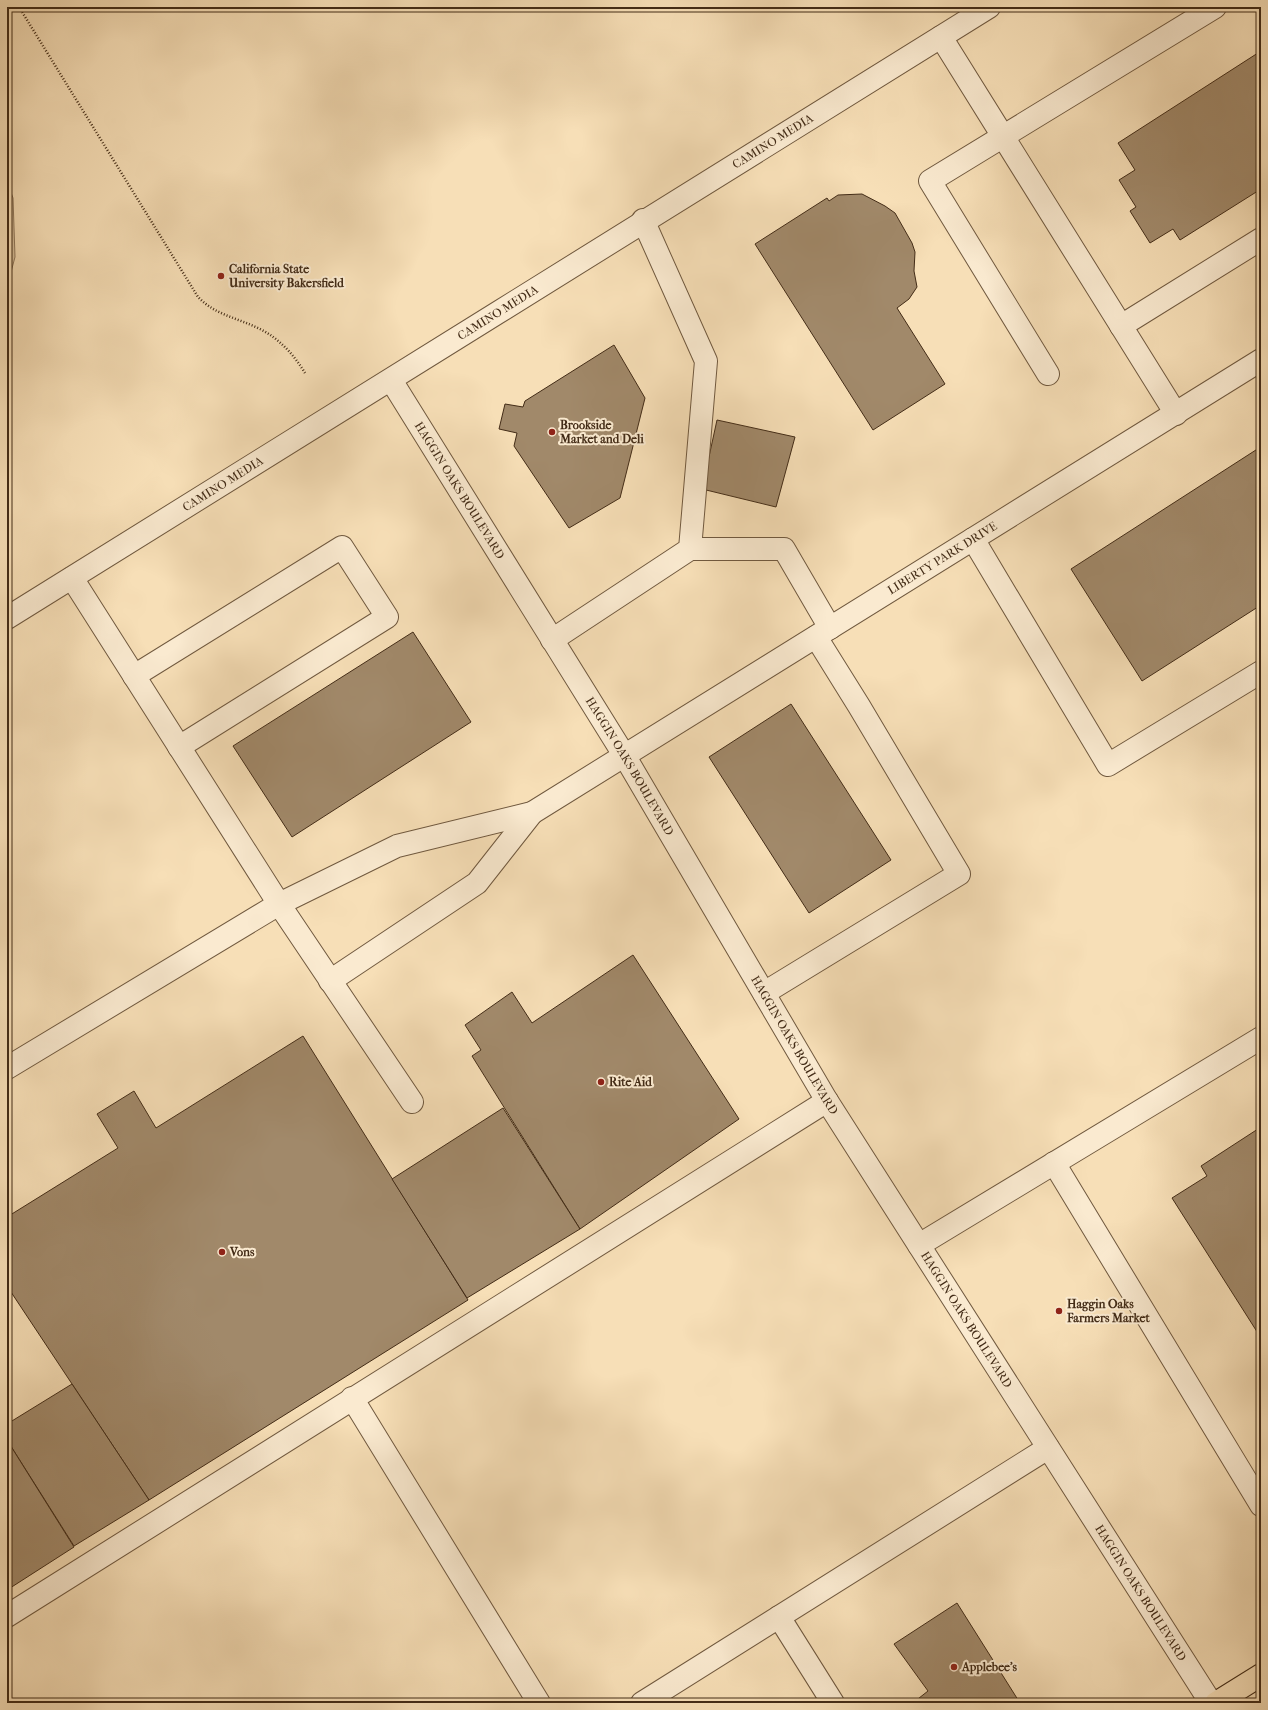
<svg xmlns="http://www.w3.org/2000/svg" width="1268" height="1710" font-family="'IM FELL French Canon',serif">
<rect width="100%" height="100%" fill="#f7dfb7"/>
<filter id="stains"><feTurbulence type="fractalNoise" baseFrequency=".005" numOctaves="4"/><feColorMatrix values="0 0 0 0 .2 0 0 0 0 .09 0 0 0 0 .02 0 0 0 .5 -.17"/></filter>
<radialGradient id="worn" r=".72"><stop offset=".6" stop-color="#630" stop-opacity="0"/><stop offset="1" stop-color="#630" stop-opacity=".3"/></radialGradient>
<polygon fill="#d8c19c" stroke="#8e765a" points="7,182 13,198 15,257 7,287"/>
<g fill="#a1896a" stroke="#432c17">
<polygon points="1261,51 1261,189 1180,240 1173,229 1150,243 1130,211 1136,207 1119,180 1135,170 1118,143"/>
<polygon points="862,194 885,206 895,213 912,243 915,252 914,271 917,287 909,299 897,308 945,384 873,430 755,244 827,198 829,201 838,195"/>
<polygon points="614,345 645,398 620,498 569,528 514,446 517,433 499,429 505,404 523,407 525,401"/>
<polygon points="717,420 795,437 776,507 702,489"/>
<polygon points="1259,448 1261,451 1261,605 1142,681 1071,569"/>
<polygon points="413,632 471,722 292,837 233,746"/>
<polygon points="791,704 891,860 809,913 709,757"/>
<polygon points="633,955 739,1119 580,1229 472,1056 481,1050 465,1025 512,992 532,1023"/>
<polygon points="303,1036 468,1300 149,1500 7,1286 7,1217 118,1148 97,1114 134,1091 156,1128"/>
<polygon points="503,1108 580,1229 467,1298 392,1179"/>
<polygon points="1261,1127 1261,1338 1172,1198 1207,1176 1201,1166"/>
<polygon points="72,1384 149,1500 74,1546 7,1440 7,1424"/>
<polygon points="7,1440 74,1547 7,1590"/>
<polygon points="957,1603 1020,1703 915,1703 914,1702 928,1691 894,1644"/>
</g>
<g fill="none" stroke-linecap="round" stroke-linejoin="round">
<defs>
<g id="minor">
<polyline points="941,37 1176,414"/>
<polyline points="1121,326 1261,239"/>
<polyline points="1048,374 930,181 1215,7"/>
<path id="s1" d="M391,380L624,755L827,1101L1211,1703"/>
<polyline points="973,539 1108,765 1261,672"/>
<polyline points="690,549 784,549 830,628"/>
<path id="s2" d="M7,618C335,415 661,210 989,7"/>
<polyline points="552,640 690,549 706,361 643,220"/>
<polyline points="134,676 342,547 387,617 179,747"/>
<polyline points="330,981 477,883 532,813"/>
<polyline points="764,993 959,874 859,706 816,637"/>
<polyline points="7,1068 279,904 72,578"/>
<path id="s3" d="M412,1102L279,904L397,846L532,813L1261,360"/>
<polyline points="1054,1163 1261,1505"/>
<polyline points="919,1245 1261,1038"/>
<polyline points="352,1398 539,1703"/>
<polyline points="7,1616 827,1101"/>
<polyline points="779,1617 833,1703"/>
<polyline points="642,1703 1048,1448"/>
</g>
<polyline id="major" points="1216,1703 1261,1675"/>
</defs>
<use href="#minor" stroke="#70593f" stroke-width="24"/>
<use href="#major" stroke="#432c17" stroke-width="24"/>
<path stroke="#432c17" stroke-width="2.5" stroke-dasharray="1 2" stroke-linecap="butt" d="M19,7L198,297C215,315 238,318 260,329C280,339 294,355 305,373"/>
<use href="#minor" stroke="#faead0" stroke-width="22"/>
<use href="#major" stroke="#f7dfb7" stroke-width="22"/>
</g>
<g fill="#8f2418" stroke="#faead0" stroke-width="1.5">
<circle cx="221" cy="276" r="4"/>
<circle cx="552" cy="432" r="4"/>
<circle cx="601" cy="1082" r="4"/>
<circle cx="222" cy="1252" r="4"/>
<circle cx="1059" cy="1311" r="4"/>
<circle cx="954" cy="1667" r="4"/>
</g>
<g text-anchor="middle" stroke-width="4" stroke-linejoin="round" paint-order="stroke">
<g font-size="12" fill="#432c17" stroke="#faead0">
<text dy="4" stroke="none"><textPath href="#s2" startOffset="902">CAMINO MEDIA</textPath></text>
<text dy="4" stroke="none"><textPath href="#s2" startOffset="578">CAMINO MEDIA</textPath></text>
<text dy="4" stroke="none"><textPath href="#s2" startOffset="254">CAMINO MEDIA</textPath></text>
<text dy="4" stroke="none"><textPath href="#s1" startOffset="130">HAGGIN OAKS BOULEVARD</textPath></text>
<text dy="4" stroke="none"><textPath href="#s3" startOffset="992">LIBERTY PARK DRIVE</textPath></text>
<text dy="4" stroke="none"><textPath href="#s1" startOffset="454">HAGGIN OAKS BOULEVARD</textPath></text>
<text dy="4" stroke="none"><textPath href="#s1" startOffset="778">HAGGIN OAKS BOULEVARD</textPath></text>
<text dy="4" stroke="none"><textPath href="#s1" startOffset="1102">HAGGIN OAKS BOULEVARD</textPath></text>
<text dy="4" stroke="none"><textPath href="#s1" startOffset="1426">HAGGIN OAKS BOULEVARD</textPath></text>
</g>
<g font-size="12" font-weight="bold" fill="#432c17" stroke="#faead0" text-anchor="start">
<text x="229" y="273">California State<tspan x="229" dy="14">University Bakersfield</tspan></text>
<text x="560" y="429">Brookside<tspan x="560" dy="14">Market and Deli</tspan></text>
<text x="609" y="1086">Rite Aid</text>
<text x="230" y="1256">Vons</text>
<text x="1067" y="1308">Haggin Oaks<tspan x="1067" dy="14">Farmers Market</tspan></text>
<text x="962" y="1671">Applebee's</text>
</g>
</g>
<rect width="1268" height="1710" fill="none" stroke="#f7dfb7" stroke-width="24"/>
<rect x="8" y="8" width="1252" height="1694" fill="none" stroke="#432c17" stroke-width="2"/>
<rect x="12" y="12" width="1244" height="1686" fill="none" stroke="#432c17"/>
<rect width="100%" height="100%" filter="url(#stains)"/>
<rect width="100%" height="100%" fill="url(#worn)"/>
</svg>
